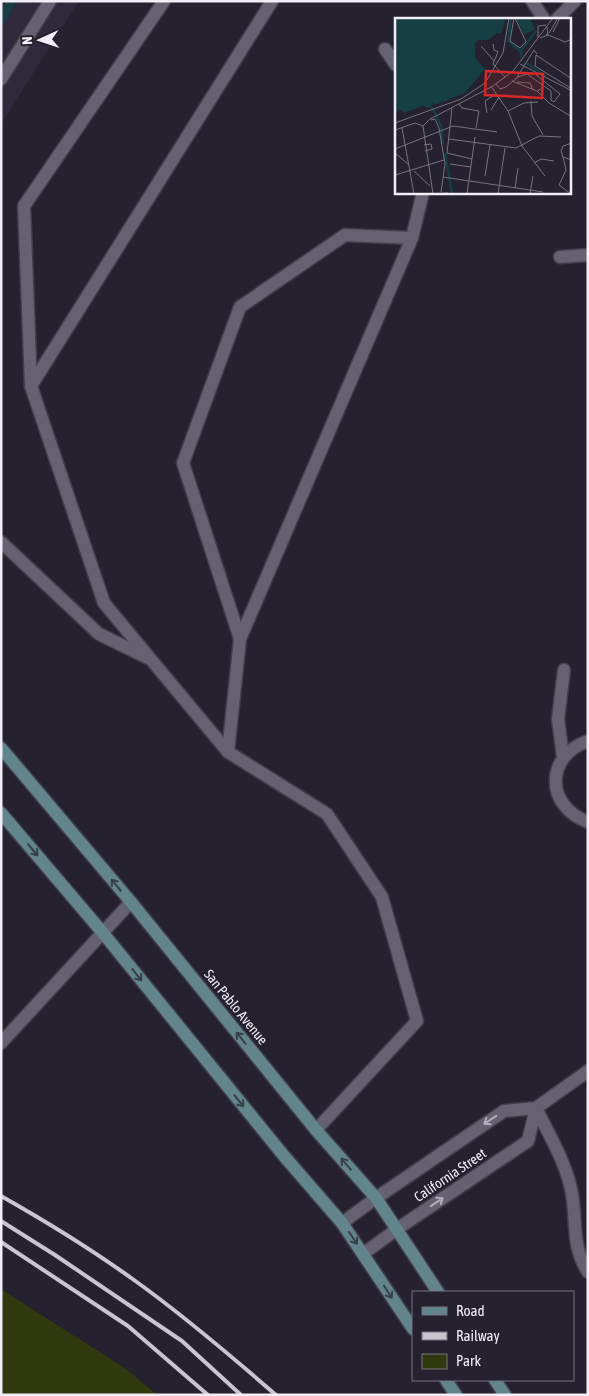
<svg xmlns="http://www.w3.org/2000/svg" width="589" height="1396" font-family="'Asap Condensed',sans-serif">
<rect width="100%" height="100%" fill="#25212e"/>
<polygon fill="#2f293b" points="1,1 79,1 1,124"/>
<polygon fill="#303a0e" points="1,1289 126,1369 157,1395 1,1395"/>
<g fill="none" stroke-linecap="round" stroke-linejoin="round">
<polyline stroke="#153f45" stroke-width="9" points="1,20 12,1"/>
<defs>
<g id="service">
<polyline points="164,1 24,206 31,386 104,603 228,752 327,814 382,897 417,1021 316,1130"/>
<polyline points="532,1 544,19"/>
<polyline points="557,19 575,1"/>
<polyline points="385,49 396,65"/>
<polyline points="1,79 50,1"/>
<polyline points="560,257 588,255"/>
<polyline points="31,386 272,1"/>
<polyline points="1,542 99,634 148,658"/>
<polyline points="240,639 183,463 240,307 345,235 412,238"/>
<polyline points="228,752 240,639 412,238 423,192"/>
<polyline points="563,757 558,719 564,670"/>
<polyline points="1,1043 131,902"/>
<path d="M536,1108C549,1135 567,1164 572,1194C577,1223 571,1245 588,1272"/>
</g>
<g id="minor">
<path d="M588,741C545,756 545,806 588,822"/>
<polyline points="342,1223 376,1198 504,1111 536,1108 588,1071"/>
<polyline points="363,1254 397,1229 528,1141 536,1108"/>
</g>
<g id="secondary">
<polyline points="1,748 131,902 316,1130 376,1198 438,1292"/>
<polyline points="1,813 103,933 284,1156 342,1223 413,1329"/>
<polyline points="446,1380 456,1395"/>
<polyline points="495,1380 505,1395"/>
</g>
</defs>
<use href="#service" stroke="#403d48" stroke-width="15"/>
<use href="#minor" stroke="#403d48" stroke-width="15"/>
<use href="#secondary" stroke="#403d48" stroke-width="15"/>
<use href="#service" stroke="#666170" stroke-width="12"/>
<use href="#minor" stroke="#666170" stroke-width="12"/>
<use href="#secondary" stroke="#62848c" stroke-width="12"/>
<g stroke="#c9c5cf" stroke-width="4">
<path d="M1,1196C47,1222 91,1249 134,1280C183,1315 230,1355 276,1395"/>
<polyline points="1,1221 55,1255 182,1341 241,1395"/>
<polyline points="1,1242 128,1326 208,1395"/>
</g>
</g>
<defs><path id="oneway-shaft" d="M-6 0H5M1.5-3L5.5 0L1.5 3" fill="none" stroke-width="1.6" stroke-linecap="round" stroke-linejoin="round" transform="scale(1.25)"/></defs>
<g stroke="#373f4a">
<use href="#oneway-shaft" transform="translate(33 850) rotate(50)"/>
<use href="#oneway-shaft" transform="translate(116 885) rotate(-130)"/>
<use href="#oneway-shaft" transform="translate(137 975) rotate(51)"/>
<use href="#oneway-shaft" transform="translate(241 1038) rotate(-129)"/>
<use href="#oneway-shaft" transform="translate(239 1101) rotate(51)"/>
<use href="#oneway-shaft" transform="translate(346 1164) rotate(-131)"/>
<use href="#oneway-shaft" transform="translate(353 1238) rotate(56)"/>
<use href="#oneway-shaft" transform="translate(388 1292) rotate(57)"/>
</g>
<g stroke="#b2afba">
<use href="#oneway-shaft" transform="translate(490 1120) rotate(146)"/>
<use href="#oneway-shaft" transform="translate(437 1202) rotate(-34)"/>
</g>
<g text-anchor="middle" stroke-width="5" stroke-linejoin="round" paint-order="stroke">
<g font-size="14" fill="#f1eef7" stroke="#25212e">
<text transform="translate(236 1007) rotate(51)" y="5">San Pablo Avenue</text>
<text transform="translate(450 1175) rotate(-34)" y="5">California Street</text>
</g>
</g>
<g transform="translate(395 18)">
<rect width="176" height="176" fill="#25212e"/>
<path d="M0,0H111L106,16L102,15L93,22H84L80,26V40L90,51L70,75L40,87L38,85L36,90L27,88L9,95L3,91L0,96ZM121,0H135L140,11L129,17Z" fill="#153f45"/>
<path fill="none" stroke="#153f45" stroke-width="2.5" d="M116,0L113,23L125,33M126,40V33L141,13M131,45L151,58M37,89L46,108L48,126M50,135L57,176"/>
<path fill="none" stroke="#77737e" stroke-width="1" d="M119,0L115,23L125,30L131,24L120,0M158,14L165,0M154,15L163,0M151,16L170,24L177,21M143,19V8L151,7M145,20L153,17L152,9M98,26L99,32L103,34L98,46L110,59M86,28L99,43M125,46L177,73M122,59L139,32L142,36M177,61L141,37L140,48L177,71M117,63L142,73L146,71M122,64L135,65L138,72M101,66L105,71L111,69L123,59L132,56H140L165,76L159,84L156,82V73L132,56M96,68L113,93L127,128L150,158M142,73L154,85L177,99M136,83L137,98L148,117M64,86L67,90L84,93L81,110M57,90L52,135L77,141M96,92L104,79M113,93L129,85L143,84M92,95L90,83L101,76M36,102L40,101L44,110L50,146L46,174M0,105L66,81L90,65L108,35L114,0M7,110L19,176M0,112L20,105L28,108M54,121L121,130L144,118L166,119M177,125L168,128L166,133L168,139L177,142M29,127L36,126L37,131L30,133M0,131L58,108L102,114M0,135L13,146M168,139L171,152L164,167L176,176M139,145L146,141L159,143M55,146L76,149M19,153L35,168M0,157L49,142M90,158L95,127M48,159L148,174M120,170L123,150M25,176L53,175M38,176L28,108L35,101L98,68L118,53L158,0M72,176L80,119M103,176L110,130M135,176L138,158"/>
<path fill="#d62828" fill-opacity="0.15" stroke="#d62828" stroke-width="2.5" d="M91,53L148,56L147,80L90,77Z"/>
<rect width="176" height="176" fill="none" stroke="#f1eef7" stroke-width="2.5"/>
</g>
<rect width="589" height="1396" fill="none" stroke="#f1eef7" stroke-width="5"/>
<rect x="412" y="1291" width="162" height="90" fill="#25212e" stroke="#77737e"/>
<rect x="422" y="1307" width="25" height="8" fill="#62848c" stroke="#77737e"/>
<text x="456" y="1316" font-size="15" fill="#f1eef7">Road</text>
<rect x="422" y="1332" width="25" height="8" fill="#c9c5cf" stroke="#77737e"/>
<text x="456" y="1341" font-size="15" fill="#f1eef7">Railway</text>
<rect x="422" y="1354" width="25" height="15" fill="#303a0e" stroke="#77737e"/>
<text x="456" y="1366" font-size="15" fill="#f1eef7">Park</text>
<g transform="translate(40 40) rotate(267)" stroke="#25212e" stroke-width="4" paint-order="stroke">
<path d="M0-4L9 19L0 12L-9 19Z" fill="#f1eef7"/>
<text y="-8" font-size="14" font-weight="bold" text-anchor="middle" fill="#f1eef7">N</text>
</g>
</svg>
